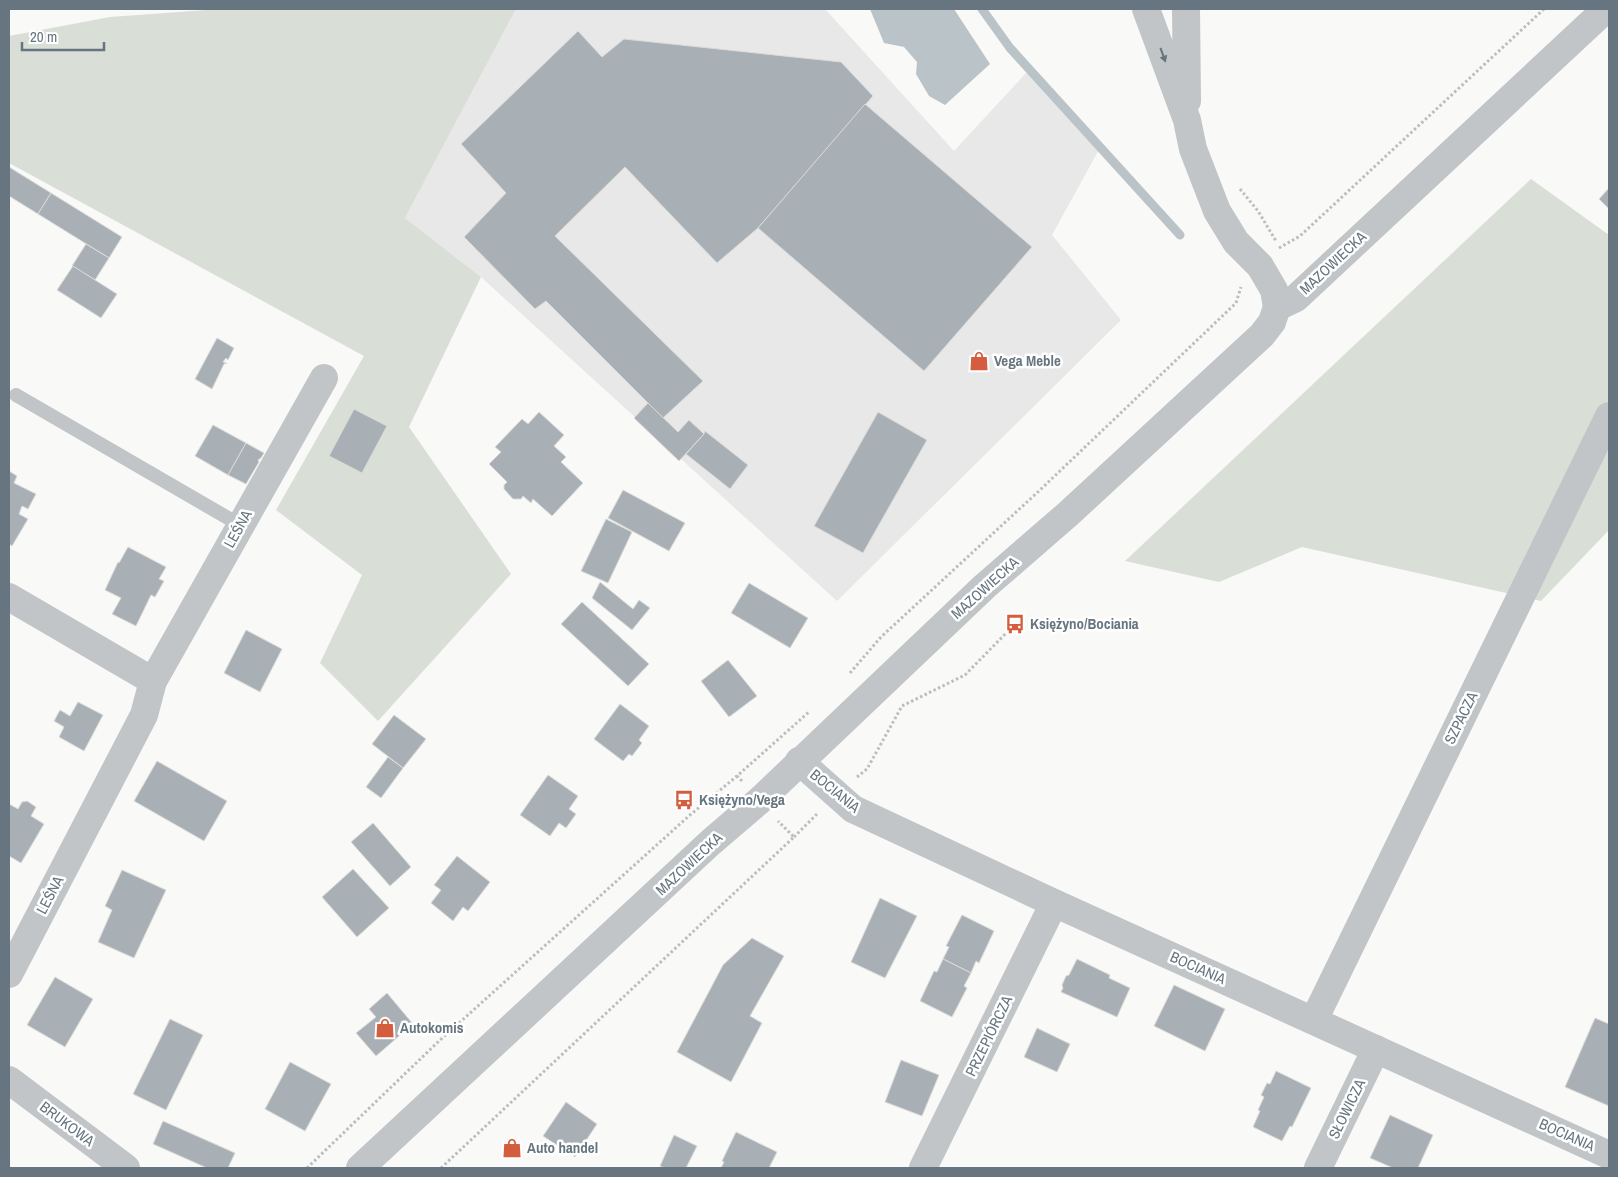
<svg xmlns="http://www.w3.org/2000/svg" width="1618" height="1177" font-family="'Archivo Narrow',sans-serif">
<rect width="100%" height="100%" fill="#f9f9f7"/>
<polygon fill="#e7e8e7" points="516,9 825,9 954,151 1027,72 1101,146 1052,235 1121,320 837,601 481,277 405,218"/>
<g fill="#d9ded7">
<polygon points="220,9 516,9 405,218 481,277 409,427 511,574 378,721 320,663 362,575 276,510 364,356 9,163 9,36 110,17"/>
<polygon points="1531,179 1609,235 1609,530 1541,601 1302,547 1219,582 1125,561"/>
</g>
<polygon fill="#bac4c8" points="870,9 954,9 990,64 945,105 929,96 916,74 917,62 904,47 884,43"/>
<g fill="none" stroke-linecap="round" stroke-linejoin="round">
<polyline stroke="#bac4c8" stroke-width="9" points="982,9 1010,48 1180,235"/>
</g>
<g fill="#a9b0b5" stroke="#dbdbd9">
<polygon points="578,31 602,57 624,39 841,62 873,96 758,228 717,263 625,167 555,236 703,381 663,418 546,301 535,309 464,237 506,193 461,144"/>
<polygon points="865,104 1032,247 924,371 758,228"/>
<polygon points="9,167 51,193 38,214 9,196"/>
<polygon points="1609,188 1609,209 1599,199"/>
<polygon points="51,193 122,237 109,258 38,214"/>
<polygon points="86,244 109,258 95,280 72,266"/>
<polygon points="73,266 117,294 101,318 57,290"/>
<polygon points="217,338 234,348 228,360 226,358 223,362 227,363 224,364 212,389 195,379"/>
<polygon points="648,403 678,432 689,420 704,434 679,461 634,418"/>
<polygon points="354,409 387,426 362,473 329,456"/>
<polygon points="539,412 564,435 554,446 566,457 561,462 583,483 552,516 533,499 531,503 523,496 521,499 513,499 504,489 504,485 507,482 489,464 501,452 495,447 522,419 528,424"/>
<polygon points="878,412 927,440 863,553 814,526"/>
<polygon points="213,425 246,443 228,475 195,456"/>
<polygon points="705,431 748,465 730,489 686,454 704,434"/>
<polygon points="246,443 264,453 261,458 258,460 259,462 246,484 228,475"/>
<polygon points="9,471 17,476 14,483 36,494 28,509 22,506 19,514 28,519 12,546 9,544"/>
<polygon points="623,490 685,523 669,551 608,518"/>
<polygon points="606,519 632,532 608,583 581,571"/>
<polygon points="128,547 166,567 159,579 164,581 155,597 151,595 136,626 112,614 121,598 105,590 118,562 119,563"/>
<polygon points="600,582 633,609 639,600 650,608 632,630 592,598"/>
<polygon points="749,583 808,618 790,648 731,613"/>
<polygon points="582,602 649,664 628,686 561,624"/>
<polygon points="246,630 282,649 260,692 224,673"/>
<polygon points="728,660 757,696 729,717 701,681"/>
<polygon points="78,702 103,715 84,751 59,737 64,727 54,721 60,710 70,716"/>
<polygon points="620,704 649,726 639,740 642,743 632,756 629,754 623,761 594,739"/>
<polygon points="394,715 426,739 403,768 372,744"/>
<polygon points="388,757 403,768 381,798 366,787"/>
<polygon points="157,761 227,801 204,841 134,801"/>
<polygon points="548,775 578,796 569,809 576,814 566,828 559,823 550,836 520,815"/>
<polygon points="27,801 36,807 31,816 44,824 21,863 9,856 9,804 18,809 22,802"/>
<polygon points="373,823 411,867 390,886 351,842"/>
<polygon points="457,856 490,882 468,911 463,907 453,921 431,903 441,890 434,885"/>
<polygon points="353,869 389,908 357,937 322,897"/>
<polygon points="122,870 166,890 134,958 98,942 112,910 105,906"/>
<polygon points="880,898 917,916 885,978 851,962"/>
<polygon points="962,915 994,931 979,963 976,961 971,973 943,959 949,947 946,946"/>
<polygon points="752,938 784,956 750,1016 762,1023 731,1082 677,1052 723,965"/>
<polygon points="943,959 971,973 964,986 967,988 952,1017 920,1001 934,971 937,972"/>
<polygon points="1077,959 1110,975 1109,978 1130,988 1117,1017 1061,992 1063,988 1062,985 1066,976 1069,975"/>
<polygon points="55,977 93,999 65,1047 27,1025"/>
<polygon points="1174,985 1225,1009 1205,1051 1154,1026"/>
<polygon points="387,993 413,1024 376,1056 356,1033 376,1017 369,1009"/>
<polygon points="1595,1018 1609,1024 1609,1106 1565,1087"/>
<polygon points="170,1019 203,1035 166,1110 133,1094"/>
<polygon points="1037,1028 1070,1044 1057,1072 1024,1057"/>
<polygon points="901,1060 939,1075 922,1116 885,1102"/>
<polygon points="290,1062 331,1084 305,1131 265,1109"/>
<polygon points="1276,1071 1311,1088 1292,1127 1290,1126 1282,1141 1253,1127 1260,1111 1258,1110 1264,1097 1261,1095 1267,1083 1270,1084"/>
<polygon points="566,1102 597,1124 575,1157 543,1136"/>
<polygon points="1390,1115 1433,1135 1418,1168 1393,1168 1370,1158"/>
<polygon points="163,1121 235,1153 228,1168 207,1168 153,1144"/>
<polygon points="736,1132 777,1152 769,1168 721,1168 724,1162 722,1161"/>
<polygon points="674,1135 697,1146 686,1168 665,1168 660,1166"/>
</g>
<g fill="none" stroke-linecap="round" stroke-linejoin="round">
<g stroke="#bbbec0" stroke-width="3" stroke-dasharray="2.5 2.5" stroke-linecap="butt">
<polyline points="1240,189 1258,211 1276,241"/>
<polyline points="1279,248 1300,236 1544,9"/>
<polyline points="850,673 881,637 1040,490 1236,303 1241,287"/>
<polyline points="857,777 867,769 902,706 965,675 1015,624"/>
<polyline points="742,781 737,776 810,711"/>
<polyline points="794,837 817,814"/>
<polyline points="307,1168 439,1041 690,815 737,776"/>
<polyline points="441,1168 794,837 778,821"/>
</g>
<polyline stroke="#c1c5c8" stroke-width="14" points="16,395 240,525"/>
<g stroke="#c1c5c8" stroke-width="28">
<polyline points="1186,9 1187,101"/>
<polyline points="1277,307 1296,298 1606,9"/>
<polyline points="9,597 153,681"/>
<polyline points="799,761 853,809 1054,903 1609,1155"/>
<polyline points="9,974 144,715 153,681 324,378"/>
<polyline points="1314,1020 1609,416"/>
<polyline points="9,1080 126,1168"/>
<polyline points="360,1168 711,842 759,801 985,586 1068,514 1262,335 1272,322 1277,307 1274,290 1260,266 1236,242 1217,211 1193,149 1187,120 1146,9"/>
<polyline points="923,1168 1054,903"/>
<polyline points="1318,1168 1376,1049"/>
</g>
</g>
<defs><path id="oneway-solid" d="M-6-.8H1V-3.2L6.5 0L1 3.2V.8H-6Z" transform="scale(1.25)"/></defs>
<use fill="#66757f" href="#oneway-solid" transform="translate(1163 55) rotate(70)"/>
<defs>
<symbol id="shop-bare" viewBox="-9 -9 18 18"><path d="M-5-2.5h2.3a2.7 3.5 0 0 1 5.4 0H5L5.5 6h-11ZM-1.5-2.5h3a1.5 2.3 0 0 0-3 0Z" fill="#d45d3d" stroke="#fff" stroke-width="2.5" paint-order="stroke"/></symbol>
<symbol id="bus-bare" viewBox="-9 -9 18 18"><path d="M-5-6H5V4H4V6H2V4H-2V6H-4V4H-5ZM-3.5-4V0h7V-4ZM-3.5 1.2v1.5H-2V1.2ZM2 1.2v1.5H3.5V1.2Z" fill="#d45d3d" stroke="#fff" stroke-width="2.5" paint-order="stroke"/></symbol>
</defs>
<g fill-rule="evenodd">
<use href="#shop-bare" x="965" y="347" width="28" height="28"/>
<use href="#bus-bare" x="1001" y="610" width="28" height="28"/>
<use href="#bus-bare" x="670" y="786" width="28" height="28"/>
<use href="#shop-bare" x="371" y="1014" width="28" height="28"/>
<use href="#shop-bare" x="498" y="1134" width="28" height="28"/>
</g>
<g text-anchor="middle" stroke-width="5" stroke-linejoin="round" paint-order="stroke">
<g font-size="15" fill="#66757f" stroke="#fff">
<text transform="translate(1333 263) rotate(-43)" y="5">MAZOWIECKA</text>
<text transform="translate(238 529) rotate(-61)" y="5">LEŚNA</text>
<text transform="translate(985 588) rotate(-42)" y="5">MAZOWIECKA</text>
<text transform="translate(1461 718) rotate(-64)" y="5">SZPACZA</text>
<text transform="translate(835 791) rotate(39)" y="5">BOCIANIA</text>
<text transform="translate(689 864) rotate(-43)" y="5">MAZOWIECKA</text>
<text transform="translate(50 895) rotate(-62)" y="5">LEŚNA</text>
<text transform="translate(1198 968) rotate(24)" y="5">BOCIANIA</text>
<text transform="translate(989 1036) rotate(-64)" y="5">PRZEPIÓRCZA</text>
<text transform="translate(1347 1109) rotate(-64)" y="5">SŁOWICZA</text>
<text transform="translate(67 1124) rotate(37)" y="5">BRUKOWA</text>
<text transform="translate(1567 1135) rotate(24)" y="5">BOCIANIA</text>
</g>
<g font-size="15" font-weight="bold" fill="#66757f" stroke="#fff" text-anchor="start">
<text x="994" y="366">Vega Meble</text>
<text x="1030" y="629">Księżyno/Bociania</text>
<text x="699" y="805">Księżyno/Vega</text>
<text x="400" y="1033">Autokomis</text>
<text x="527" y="1153">Auto handel</text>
</g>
</g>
<rect width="1618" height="1177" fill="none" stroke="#66757f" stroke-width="20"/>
<path d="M22 42v8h82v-8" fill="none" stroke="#66757f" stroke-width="2.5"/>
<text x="30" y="42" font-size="15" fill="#66757f" stroke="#ffffff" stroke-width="4" paint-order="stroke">20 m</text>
</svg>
